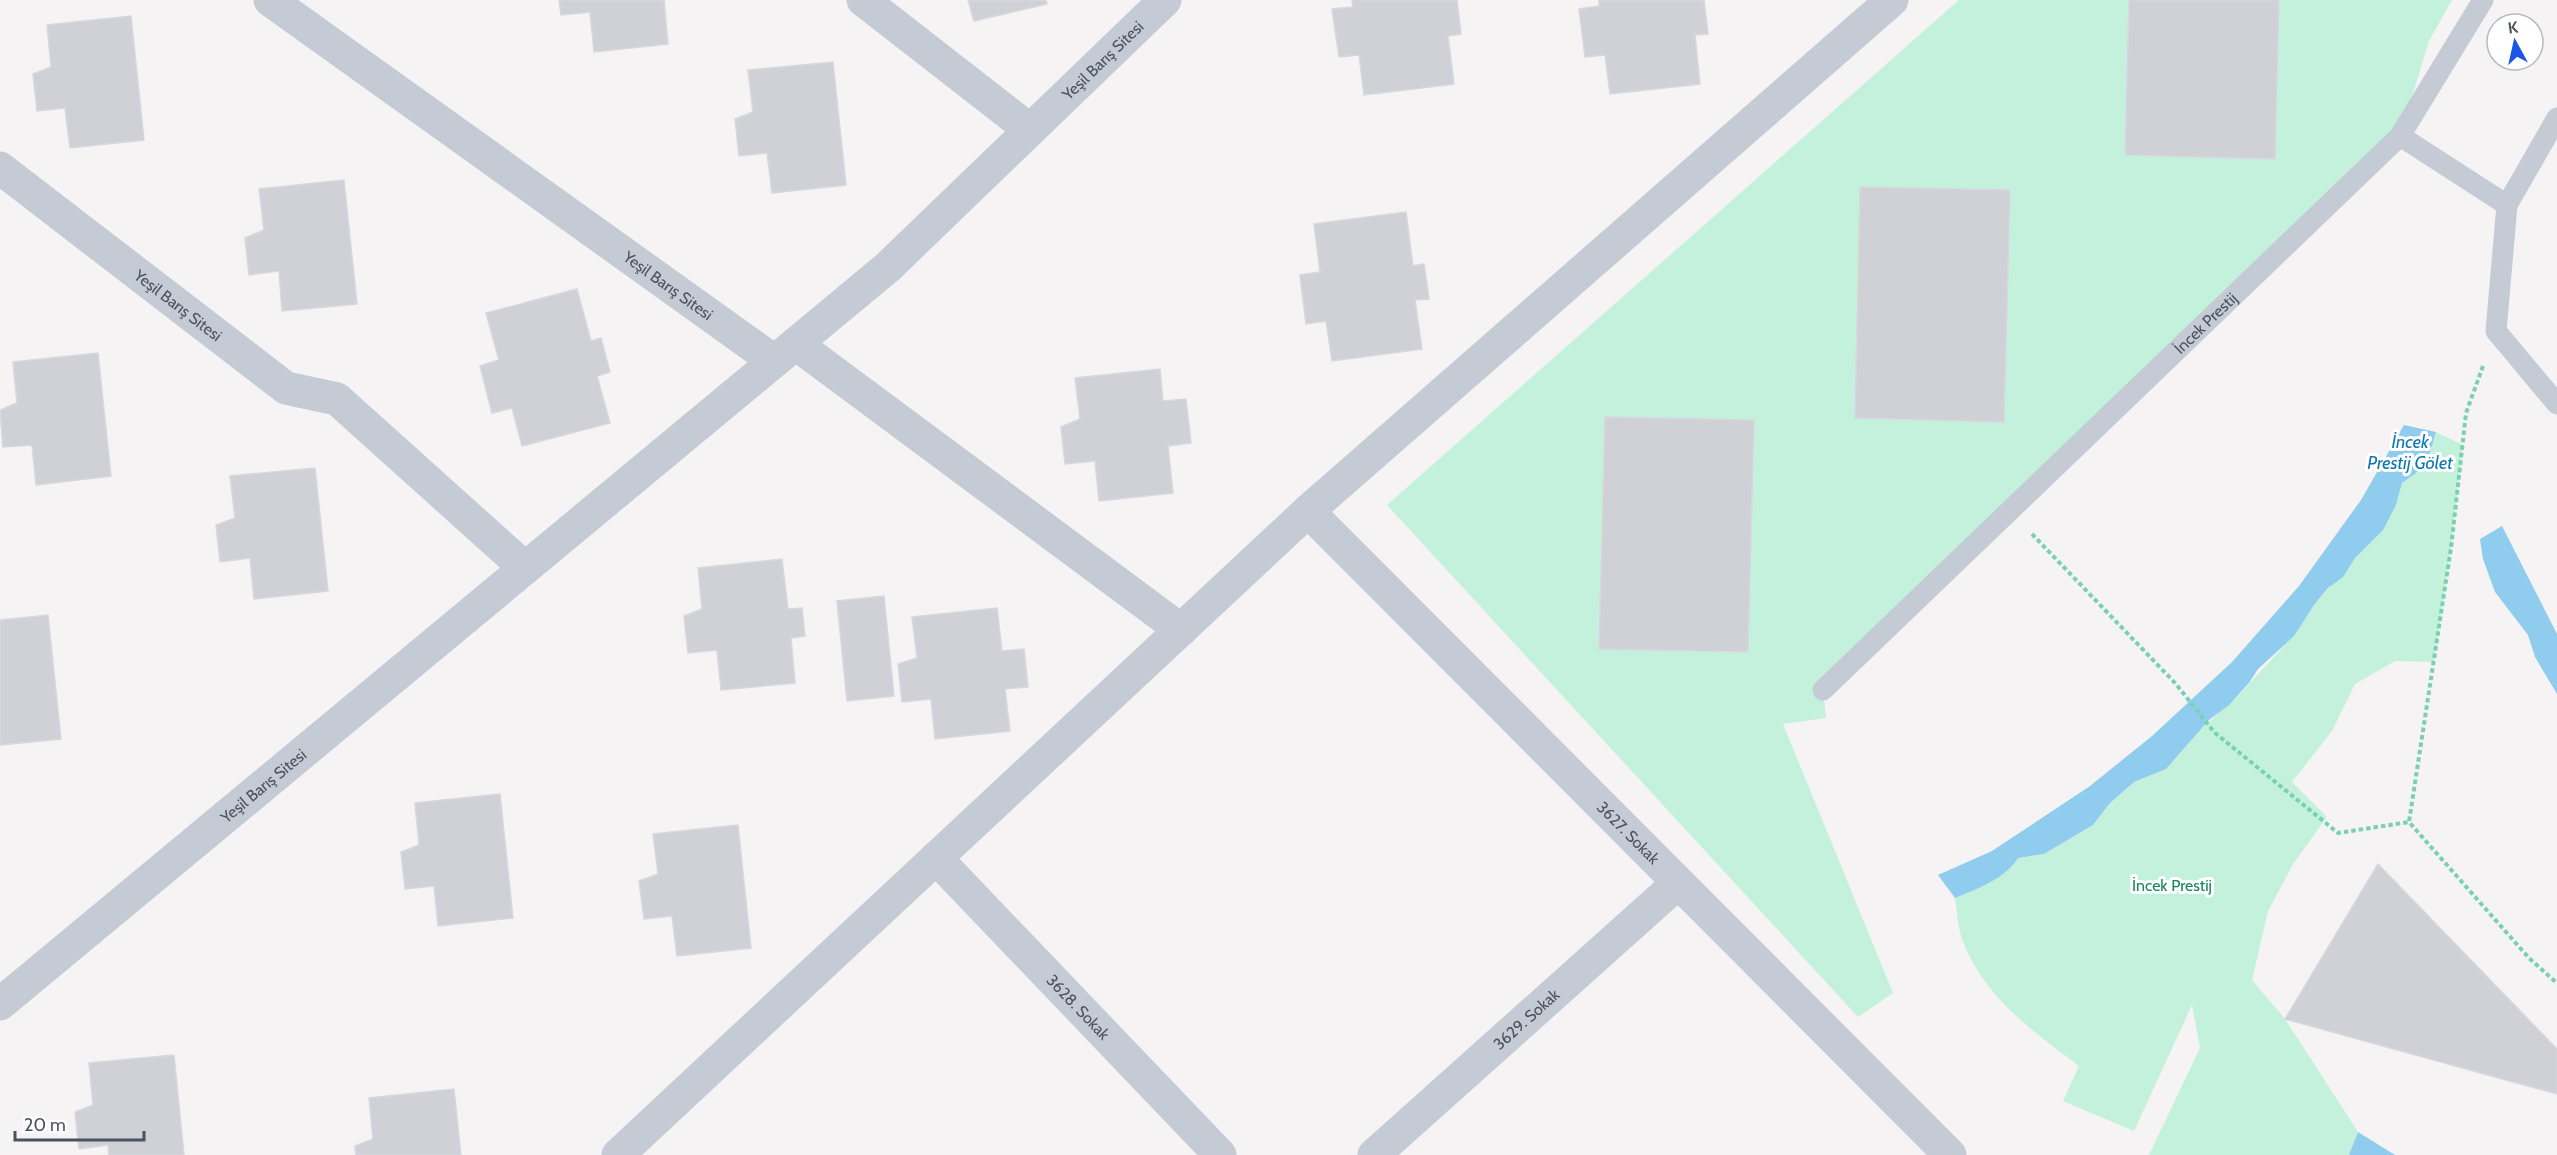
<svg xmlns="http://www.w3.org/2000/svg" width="2557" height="1155" font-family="Cabin,sans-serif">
<rect width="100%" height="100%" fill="#f5f3f3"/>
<g fill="#c3f1dc">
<polygon points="1959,0 2452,0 2429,41 2400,136 1823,690 1826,718 1783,724 1893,993 1858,1017 1387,505"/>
<path d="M2436,432L2463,445L2451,548L2434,662L2395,661L2355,684L2332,731L2292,782L2327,817L2293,864L2268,911L2252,980L2285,1019L2358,1132L2349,1155H2149L2200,1048L2192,1005L2134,1131L2063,1101L2079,1066C2032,1031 1983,996 1962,939C1958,927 1957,911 1955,898C1977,889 2005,879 2018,858L2044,854L2093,825L2110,803L2134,782L2166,769L2201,729L2239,695L2283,647L2314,605L2368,543L2396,506L2402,483L2426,466Z"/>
</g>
<g fill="#90ccee">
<path d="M2404,425L2436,432L2426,466L2402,483L2396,505L2383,530L2355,558L2343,577L2328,588L2314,605L2294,636L2258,669L2249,683L2229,705L2209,720L2166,769L2134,782L2110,803L2093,825L2044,854L2018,858C2005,879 1977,889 1955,898L1938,875L1992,851L2090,786L2152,736L2232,662L2299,586L2361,500Z"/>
<polygon points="2502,526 2557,634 2557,694 2535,657 2528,635 2495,592 2483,559 2480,539"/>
<polygon points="2358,1132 2395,1155 2349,1155"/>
</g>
<g fill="#cfd1d7" stroke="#d7d8de" stroke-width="1.5">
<polygon points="559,0 664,0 668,44 594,52 590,12 561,15"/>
<polygon points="968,0 1046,0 1047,4 974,21"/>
<polygon points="1352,0 1457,0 1461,34 1448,36 1454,84 1364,95 1359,55 1339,57 1332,9 1353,7"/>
<polygon points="1599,0 1704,0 1708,34 1695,35 1700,84 1610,94 1605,55 1585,57 1579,9 1599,6"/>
<polygon points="2129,0 2279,0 2275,159 2125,155"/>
<polygon points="131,16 144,140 70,148 65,108 37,111 33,74 51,67 47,25"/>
<polygon points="833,62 846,185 772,193 767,153 739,156 735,119 753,112 748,70"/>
<polygon points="344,180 357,304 282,311 279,271 249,275 245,238 264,230 259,189"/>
<polygon points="1860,187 2010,190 2004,422 1855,418"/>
<polygon points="1406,212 1413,266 1424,264 1429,299 1415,300 1422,349 1332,361 1326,321 1306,324 1300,275 1320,272 1314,224"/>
<polygon points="577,289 591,341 601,338 610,372 597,376 610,423 522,446 512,408 492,413 480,366 499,360 486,313"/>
<polygon points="98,353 111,476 36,485 32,445 3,447 0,410 17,403 13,362"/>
<polygon points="1160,369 1163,401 1186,399 1191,443 1168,446 1173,493 1099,501 1095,461 1065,464 1061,427 1080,419 1075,378"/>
<polygon points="1605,417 1754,420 1748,652 1599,649"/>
<polygon points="315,468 328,591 254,599 250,558 220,562 216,525 235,518 230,476"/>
<polygon points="782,559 788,609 802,608 805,636 791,638 795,683 721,690 717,650 688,653 684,616 702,609 698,568"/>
<polygon points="884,596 894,696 847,701 837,601"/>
<polygon points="997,608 1002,651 1024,649 1028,687 1005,689 1010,731 935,739 931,699 902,702 898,664 917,658 912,617"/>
<polygon points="48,615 61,739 0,745 0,620"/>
<polygon points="500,794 513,918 438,926 434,886 405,889 401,852 419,845 415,803"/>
<polygon points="738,825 751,948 677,956 672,916 644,919 639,881 658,874 653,834"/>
<polygon points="2378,864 2557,1049 2557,1094 2285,1019"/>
<polygon points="174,1055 184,1155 109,1155 108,1145 79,1149 75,1112 93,1105 89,1063"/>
<polygon points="454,1089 461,1155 356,1155 355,1146 373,1139 369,1098"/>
</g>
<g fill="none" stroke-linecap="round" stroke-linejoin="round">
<g stroke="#7ad0b2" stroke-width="4" stroke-dasharray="4.5 3" stroke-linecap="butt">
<polyline points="2483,366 2466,413 2451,548 2409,822 2529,958 2557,983"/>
<polyline points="2032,534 2176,684 2214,732 2338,833 2409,822"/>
</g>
<g stroke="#c4cbd4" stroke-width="21">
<polyline points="2483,0 2400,136 2507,205 2557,118"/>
<polyline points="2507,205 2496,331 2557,404"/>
<path id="s1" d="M1823,690L2400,136"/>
</g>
<g stroke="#c4cbd4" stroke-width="33">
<path id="s2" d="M270,0L774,361"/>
<polyline points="863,0 1030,130"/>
<path id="s3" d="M0,168L286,388L337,399L525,568"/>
<polyline points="796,344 1181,630"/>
<path id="s4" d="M1308,511L1950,1155"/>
<path id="s5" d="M936,858L1220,1155"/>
<path id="s6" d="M0,1004L888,267L1165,0"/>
<path id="s7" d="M1374,1155L1678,883"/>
</g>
<polyline stroke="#c4cbd4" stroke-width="33" points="618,1155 1308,511 1892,0"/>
</g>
<g text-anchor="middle" stroke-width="6" stroke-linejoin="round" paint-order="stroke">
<g font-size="16" fill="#4a5361" stroke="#fff">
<text dy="6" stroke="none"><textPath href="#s6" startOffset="1452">Yeşil Barış Sitesi</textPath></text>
<text dy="6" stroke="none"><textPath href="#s2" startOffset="490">Yeşil Barış Sitesi</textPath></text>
<text dy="6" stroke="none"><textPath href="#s3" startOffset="225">Yeşil Barış Sitesi</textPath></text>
<text dy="6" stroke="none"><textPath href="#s1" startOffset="530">İncek Prestij</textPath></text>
<text dy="6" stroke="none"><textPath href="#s6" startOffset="342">Yeşil Barış Sitesi</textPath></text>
<text dy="6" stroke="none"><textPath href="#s4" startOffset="454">3627. Sokak</textPath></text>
<text dy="6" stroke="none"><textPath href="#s5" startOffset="206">3628. Sokak</textPath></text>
<text dy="6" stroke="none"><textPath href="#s7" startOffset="204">3629. Sokak</textPath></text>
</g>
<g font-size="16" fill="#17865f" stroke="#fff">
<text x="2172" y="891">İncek Prestij</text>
</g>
<g font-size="18" font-style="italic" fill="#0b77b3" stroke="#fff">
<text x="2410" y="448">İncek<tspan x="2410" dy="21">Prestij Gölet</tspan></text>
</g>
</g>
<g transform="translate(2515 42) rotate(352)"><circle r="28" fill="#ffffff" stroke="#b7bac0" stroke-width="1.5"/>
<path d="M0-4.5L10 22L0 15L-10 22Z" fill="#1a55e8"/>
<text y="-9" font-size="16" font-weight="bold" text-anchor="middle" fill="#4a5361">K</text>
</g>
<path d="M15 1131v9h129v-9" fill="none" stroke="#4a5361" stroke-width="3"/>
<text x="24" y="1131" font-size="18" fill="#4a5361" stroke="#ffffff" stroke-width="4.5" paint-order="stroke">20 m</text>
</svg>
